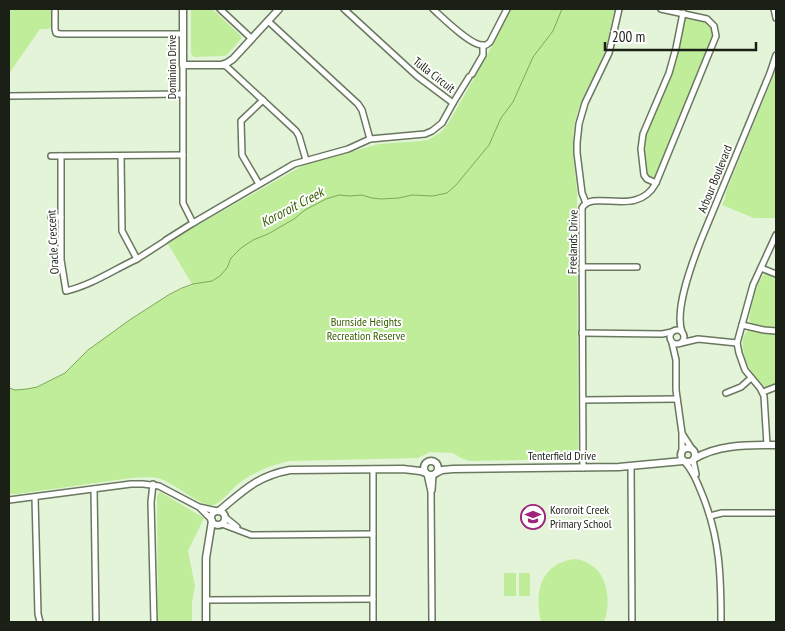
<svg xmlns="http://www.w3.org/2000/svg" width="785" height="631" font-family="'PT Sans Narrow',sans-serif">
<rect width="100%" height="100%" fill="#e4f4d8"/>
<g fill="#bfed99">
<polygon points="9,9 51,9 51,26 49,29 40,29 10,72 10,87 9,89"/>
<polygon points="191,9 212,9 241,36 241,39 227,55 223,56 194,57 191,54"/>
<path d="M511,9H615C610,22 610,37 605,50C599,69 588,85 581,103C568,133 574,161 577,191L578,459L469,461L461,458L453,453L430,452L418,458L289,461C270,466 252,472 237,485C231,490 220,504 213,505C201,507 175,484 161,479C152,476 141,478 131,478L17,494H9V388L15,390L27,389L37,387L65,373L88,350L131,319L170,294L192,284L168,244L194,227L304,165L379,144L420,141L428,140L441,132L449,122L484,61Z"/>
<path d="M690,18C702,21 713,22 712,38L656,177L650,179L646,177L645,171L643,148L645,136L672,71L681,38L683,22L685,19Z"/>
<polygon points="776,69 776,218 754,218 722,205 725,199 726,192"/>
<path d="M766,273L776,276V328C767,328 757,328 750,322L749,320C751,307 756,280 766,273Z"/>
<path d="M750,329L776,333V385L765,387C760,381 754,376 750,369C744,359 737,336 750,329Z"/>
<polygon points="160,492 204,518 188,551 195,586 192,602 192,622 158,622 157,496"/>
<path d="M575,559C606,563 613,597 604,622H541C534,593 540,563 575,559Z"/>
<rect x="504" y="573" width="12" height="23"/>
<rect x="519" y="573" width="11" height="23"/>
</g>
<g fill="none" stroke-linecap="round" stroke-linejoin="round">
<polyline stroke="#7faa58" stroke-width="1" points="9,388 15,390 27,389 37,387 65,373 88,350 131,319 170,294 182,288 193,284 212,281 220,276 227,268 231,258 241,248 253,240 268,234 294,219 305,210 326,199 339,195 350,196 362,195 372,198 381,199 399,198 412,195 433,196 447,193 456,185 489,145 501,118 513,102 533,57 553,31 562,9"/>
<defs>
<g id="minor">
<polyline points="55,9 55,29 56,33 60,34 183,34"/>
<polyline points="220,9 252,39"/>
<path d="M433,9C442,17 470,45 482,45C486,46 486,45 490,42L507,9"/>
<polyline points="774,9 776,18"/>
<polyline points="268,21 358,104 362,110 370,139 425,134 432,131 442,123 453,103 417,76 344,9"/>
<polyline points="183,65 183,203 193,223"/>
<polyline points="222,65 226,66 296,131 299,136 306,160"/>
<polyline points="472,74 483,55 483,45"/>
<polyline points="9,96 183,94"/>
<polyline points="453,103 469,77"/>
<polyline points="51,156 183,155"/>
<path d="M61,156V260L66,291C92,285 113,270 137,259L122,231L121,156"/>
<polyline points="656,183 647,179 644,175 641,149 643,134 669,73 676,48 683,13"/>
<polyline points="259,184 242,155 241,121 263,100"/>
<polyline points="586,203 582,193 577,153 577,143 579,124 585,103 609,53 619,9"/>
<polyline points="51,217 61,217"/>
<polyline points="166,240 193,223 294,164 348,149 370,139"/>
<polyline points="137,259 165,241"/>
<polyline points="582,267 637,267"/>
<polyline points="761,268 776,274"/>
<polyline points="742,325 764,330 776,331"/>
<circle cx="677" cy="337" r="7"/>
<path d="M682,332C674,310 692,263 701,240L770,73L776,55"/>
<polyline points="582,333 662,334 672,332"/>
<polyline points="672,343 676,360 676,390 682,433 682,451"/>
<polyline points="681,343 698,339 737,343"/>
<polyline points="763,392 776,387"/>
<polyline points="726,393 741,387 751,378"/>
<polyline points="583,400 677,399"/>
<polyline points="683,435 692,449"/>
<polyline points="767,445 764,396 760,388 745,370 739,353 737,343 753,285 776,235"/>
<polyline points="693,460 696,474"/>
<path d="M684,461C693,471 697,482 702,494C720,538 721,576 721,622"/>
<polyline points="631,466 632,622"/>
<path d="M583,468L582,208C593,188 637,219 656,183L716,36L714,26L707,19L661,9"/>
<polyline points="373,469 373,622"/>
<polyline points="427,474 431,492 432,622"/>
<polyline points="153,484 151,502 154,622"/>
<polyline points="94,489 96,622"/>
<polyline points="432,490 433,475"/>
<polyline points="35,497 38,614 40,622"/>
<polyline points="9,500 131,484 143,484 159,486 199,507 217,511"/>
<polyline points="201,509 211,519"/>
<polyline points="710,516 722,513 776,513"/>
<polyline points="226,518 237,527"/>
<polyline points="222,524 251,535 373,534"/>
<polyline points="206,600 373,599"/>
</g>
<g id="tertiary">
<polyline points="183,9 183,65 221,65 227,63 233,59 279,9"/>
<circle cx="688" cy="455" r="7"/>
<path d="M694,459C718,444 749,445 776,445"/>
<circle cx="431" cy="468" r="7"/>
<polyline points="436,473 442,470 453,469 619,467 683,461"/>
<circle cx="218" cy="518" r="7"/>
<path d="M219,511C243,491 257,476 290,470L403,469L420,471L426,473"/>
<polyline points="206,622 206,558 212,521"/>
</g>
</defs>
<use href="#minor" stroke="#6a785f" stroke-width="8"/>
<use href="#tertiary" stroke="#6a785f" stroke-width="9"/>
<use href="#minor" stroke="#fff" stroke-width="5"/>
<use href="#tertiary" stroke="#fff" stroke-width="6"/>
</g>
<defs>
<symbol id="school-ring" viewBox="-11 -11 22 22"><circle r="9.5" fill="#fff" stroke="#9d237b" stroke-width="1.5"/><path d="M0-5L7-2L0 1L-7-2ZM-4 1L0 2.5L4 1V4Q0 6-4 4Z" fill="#9d237b"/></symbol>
</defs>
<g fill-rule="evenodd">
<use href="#school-ring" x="519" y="503" width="28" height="28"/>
</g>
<g text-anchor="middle" stroke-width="4" stroke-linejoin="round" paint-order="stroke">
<g font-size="12" fill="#1a2015" stroke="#fff">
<text transform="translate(172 67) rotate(-90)" y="4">Dominion Drive</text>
<text transform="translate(434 75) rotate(38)" y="4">Tulla Circuit</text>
<text transform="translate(715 179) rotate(-68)" y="4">Arbour Boulevard</text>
<text transform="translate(53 242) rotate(-93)" y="4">Oracle Crescent</text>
<text transform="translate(573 242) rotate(-89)" y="4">Freelands Drive</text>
<text x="562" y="460">Tenterfield Drive</text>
</g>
<g font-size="12" fill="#396002" stroke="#fff">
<text x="366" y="326">Burnside Heights<tspan x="366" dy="14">Recreation Reserve</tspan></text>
</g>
<g font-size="12" fill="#1a2015" stroke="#fff" text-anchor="start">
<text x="550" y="514">Kororoit Creek<tspan x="550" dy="14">Primary School</tspan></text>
</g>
<g font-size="14" font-style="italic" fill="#365d00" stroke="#fff">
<text transform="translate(292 207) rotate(-28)" y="5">Kororoit Creek</text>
</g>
</g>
<rect width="785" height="631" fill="none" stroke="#1a2015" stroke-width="20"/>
<path d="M605 42v8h151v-8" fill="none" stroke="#1a2015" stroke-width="2.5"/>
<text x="612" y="42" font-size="15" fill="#1a2015" stroke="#ffffff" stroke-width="4" paint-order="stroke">200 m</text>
</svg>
